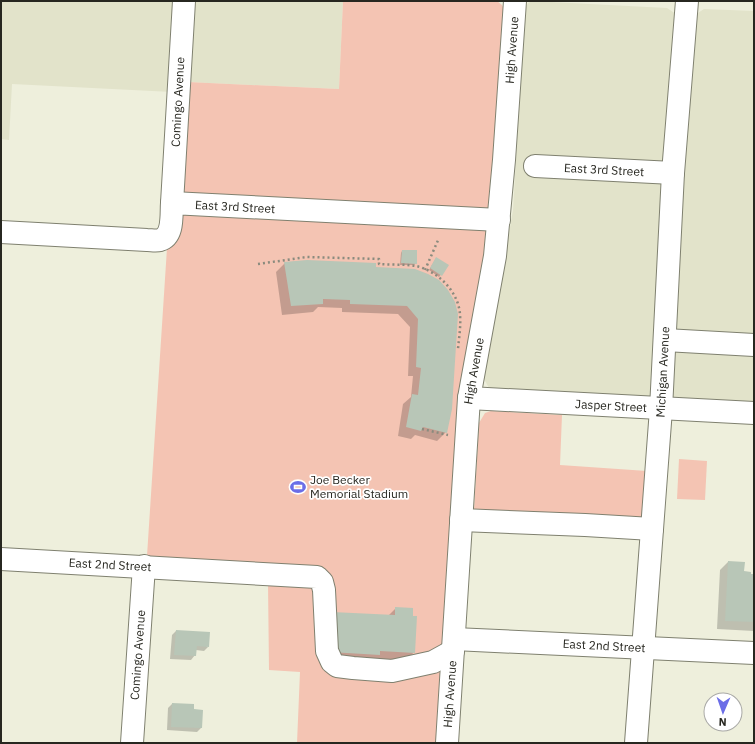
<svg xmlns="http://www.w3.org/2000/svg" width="755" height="744" font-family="'IBM Plex Sans',sans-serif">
<rect width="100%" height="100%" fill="#eeefdc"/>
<g fill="#e2e3ca">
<polygon points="1,1 177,1 172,92 12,84 9,140 1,139"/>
<polygon points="195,1 343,1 339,89 188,82"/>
<polygon points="532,1 667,8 676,14 651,396 649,398 492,391 489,388 484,379 485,369 513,210 525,9 528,3"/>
<polygon points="704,9 754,11 754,404 673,399 670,393 695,20 698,13"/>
</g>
<g fill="#f4c4b3">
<polygon points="343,1 497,1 502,5 504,9 494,198 438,743 297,743 300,672 269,670 268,583 156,578 157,557 147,556 167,248 188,82 339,89"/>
<polygon points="491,411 562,415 560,465 647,471 643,536 473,527 479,423 485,413"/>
<polygon points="679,459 707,461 705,500 677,499"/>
</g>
<g fill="#0003">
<polygon points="402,251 416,263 414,265 400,265 401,253"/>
<polygon points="435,260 448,265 439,277 429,270"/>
<polygon points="285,263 415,270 446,432 437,441 415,435 411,439 398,436 403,404 411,397 413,376 408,376 410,327 398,314 342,312 342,308 318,307 313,312 282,315 276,272"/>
<polygon points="728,562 743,572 754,575 754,631 717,629 720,570"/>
<polygon points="396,608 412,616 414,652 406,661 322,661 388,616"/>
<polygon points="176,631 208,647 204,651 196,650 195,655 191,660 170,659 172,635"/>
<polygon points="172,704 193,710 202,711 201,728 197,732 167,730 168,708"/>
</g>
<g fill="#b8c6b7">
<polygon points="402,250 417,250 417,264 401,263"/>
<polygon points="436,257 449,265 442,276 430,268"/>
<polygon points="307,260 376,263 376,267 415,269 428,274 439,280 448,290 455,302 458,314 452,409 447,433 423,427 421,431 406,427 412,394 418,395 421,368 416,367 418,319 407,306 350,304 350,300 323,299 323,304 291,306 284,262"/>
<polygon points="728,561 745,562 744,571 751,572 751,574 754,574 754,622 725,621"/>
<polygon points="395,607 413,608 413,616 417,616 415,653 380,651 380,655 330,652 332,612 395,615"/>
<polygon points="176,630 210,632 209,647 197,646 196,656 174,655"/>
<polygon points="172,703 194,704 194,709 203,710 202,728 171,727"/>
</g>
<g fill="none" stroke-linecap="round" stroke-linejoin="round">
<defs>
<g id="minor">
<polyline points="535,166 673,173"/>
<polyline points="172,203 184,1"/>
<path d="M1,232L147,240C151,240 156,241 160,240C174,236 171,215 172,203L499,220"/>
<polyline points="665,340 754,345"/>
<polyline points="469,398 754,413"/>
<polyline points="461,520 585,525 652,529"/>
<polyline points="1,559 317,577 322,582 324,590 327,651 332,662 337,666 353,668 392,671 433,662 453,651"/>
<polyline points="454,639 754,653"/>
<polyline points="132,743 144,566"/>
<polyline points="447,743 469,398 495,256 504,160 515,1"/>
<polyline points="636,743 661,409 673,173 687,1"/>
</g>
</defs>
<use href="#minor" stroke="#7f806f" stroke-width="24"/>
<g stroke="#8a8b7e" stroke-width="2.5" stroke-dasharray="2 3" stroke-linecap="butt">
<path d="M258,264L307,257L379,259V264C391,265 404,264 416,266C438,271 459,292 460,315C461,326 459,338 458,349"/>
<polyline points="425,270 439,238"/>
<polyline points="422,429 448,435"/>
</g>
<use href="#minor" stroke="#fff" stroke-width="22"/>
</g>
<defs>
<symbol id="stadium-bare" viewBox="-9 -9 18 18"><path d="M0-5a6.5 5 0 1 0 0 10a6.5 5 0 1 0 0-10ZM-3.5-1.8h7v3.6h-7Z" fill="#6b6de7" stroke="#fff" stroke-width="2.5" paint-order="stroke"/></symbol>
</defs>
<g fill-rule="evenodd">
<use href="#stadium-bare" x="287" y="476" width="22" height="22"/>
</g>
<g text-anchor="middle" stroke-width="3.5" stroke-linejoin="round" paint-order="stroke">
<g font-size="12" fill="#272720" stroke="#fff">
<text transform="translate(512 50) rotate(-86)" y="4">High Avenue</text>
<text transform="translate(178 102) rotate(-87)" y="4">Comingo Avenue</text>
<text transform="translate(604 170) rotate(3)" y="4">East 3rd Street</text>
<text transform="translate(235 207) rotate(3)" y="4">East 3rd Street</text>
<text transform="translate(474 371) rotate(-80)" y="4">High Avenue</text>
<text transform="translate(663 372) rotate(-87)" y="4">Michigan Avenue</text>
<text transform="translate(611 406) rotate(3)" y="4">Jasper Street</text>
<text transform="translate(110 565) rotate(3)" y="4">East 2nd Street</text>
<text transform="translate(604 646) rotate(3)" y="4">East 2nd Street</text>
<text transform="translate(138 655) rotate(-86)" y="4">Comingo Avenue</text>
<text transform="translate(450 694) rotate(-86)" y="4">High Avenue</text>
</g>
<g font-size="12" fill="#272720" stroke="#fff" text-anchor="start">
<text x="310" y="484">Joe Becker<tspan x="310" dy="14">Memorial Stadium</tspan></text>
</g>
</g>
<rect width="755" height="744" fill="none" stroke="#272720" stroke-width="4"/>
<g transform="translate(723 712) rotate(182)"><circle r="19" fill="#ffffff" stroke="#a9a9a6"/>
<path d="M0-3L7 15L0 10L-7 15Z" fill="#6b6de7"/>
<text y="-6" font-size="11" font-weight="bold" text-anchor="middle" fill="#272720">N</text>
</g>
</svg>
